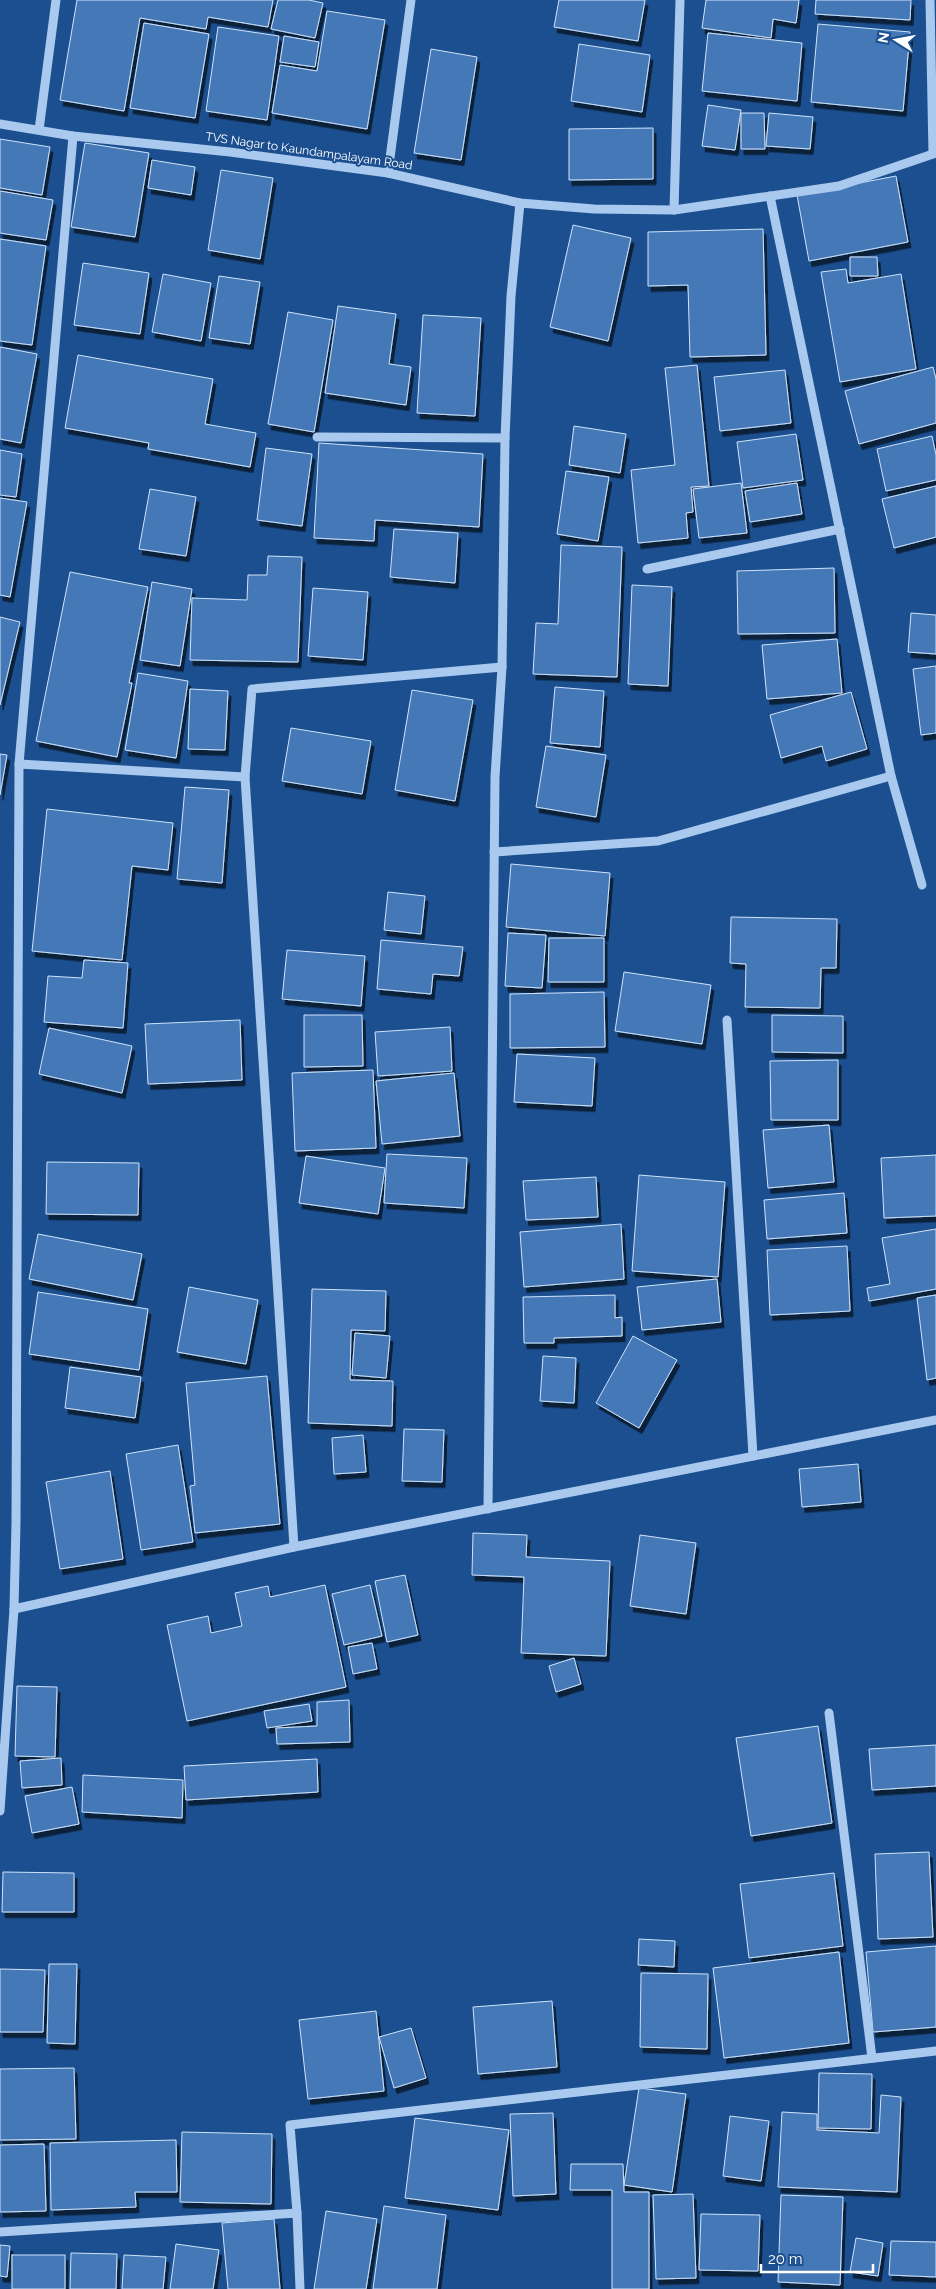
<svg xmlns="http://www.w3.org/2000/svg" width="936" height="2289" font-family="Raleway,sans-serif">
<defs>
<filter id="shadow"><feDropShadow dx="3" dy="5.5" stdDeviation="0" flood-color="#0009"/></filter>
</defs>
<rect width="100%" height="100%" fill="#1b4f8f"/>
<g fill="#4478b7" stroke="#cfe3fa" filter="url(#shadow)">
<polygon points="77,0 273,0 268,27 208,17 206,29 140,18 124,111 60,100"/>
<polygon points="278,0 309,0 323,3 315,38 271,29"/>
<polygon points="559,0 645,0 638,41 554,27"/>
<polygon points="706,0 799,0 796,23 773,19 771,38 702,28"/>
<polygon points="816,0 911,0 910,20 815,14"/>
<polygon points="327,11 385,20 367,129 272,113 280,65 317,71"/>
<polygon points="144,23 209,34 195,118 130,108"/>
<polygon points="818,24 910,32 903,111 811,102"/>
<polygon points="218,27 279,36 267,120 206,111"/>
<polygon points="708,33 802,43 797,101 702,91"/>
<polygon points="284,36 319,42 315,67 280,62"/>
<polygon points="579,44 650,55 642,112 571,101"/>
<polygon points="431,49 477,57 461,160 414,153"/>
<polygon points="708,105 741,110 735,150 702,146"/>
<polygon points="741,113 764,113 765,149 741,149"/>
<polygon points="769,113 813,117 810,149 766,146"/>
<polygon points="653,128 653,179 569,180 569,129"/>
<polygon points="0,139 50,147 42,195 0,188"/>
<polygon points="85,143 149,153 135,237 71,227"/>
<polygon points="152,160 195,167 191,195 148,188"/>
<polygon points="221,170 273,178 260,259 208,250"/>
<polygon points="896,176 908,242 809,261 797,195"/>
<polygon points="0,191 53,200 46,240 0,233"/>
<polygon points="573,225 631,238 608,341 550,327"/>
<polygon points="763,229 766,355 690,357 688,285 648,286 648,232"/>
<polygon points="0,239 46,246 32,345 0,341"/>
<polygon points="850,257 877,257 878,276 850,276"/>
<polygon points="83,263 149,273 140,334 74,325"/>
<polygon points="846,269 848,283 901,274 916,369 840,382 821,272"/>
<polygon points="163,274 211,283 201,341 152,332"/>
<polygon points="219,276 260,282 250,344 209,338"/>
<polygon points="338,306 396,314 389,364 411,367 406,405 325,393"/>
<polygon points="288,312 333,320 314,432 268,424"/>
<polygon points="423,315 481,318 475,416 417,413"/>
<polygon points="0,347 37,354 21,443 0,439"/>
<polygon points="78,355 213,379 205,424 256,433 250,467 148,449 149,443 65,428"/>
<polygon points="697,365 709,486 691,487 693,512 686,513 688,538 638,543 631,470 675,465 665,368"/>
<polygon points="933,367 936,379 936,423 859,444 845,391"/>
<polygon points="785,370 791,423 720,431 714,377"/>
<polygon points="574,426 626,434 620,473 569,465"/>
<polygon points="796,434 803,480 743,488 737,442"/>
<polygon points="932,436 936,455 936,480 886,491 877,449"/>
<polygon points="319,443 483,454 479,527 375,520 374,541 314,538"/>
<polygon points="266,448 312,454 302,526 257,520"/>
<polygon points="0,450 22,454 16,497 0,495"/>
<polygon points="566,471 609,477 598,541 557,534"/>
<polygon points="741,483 747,533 699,538 693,489"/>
<polygon points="797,483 802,514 750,522 745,491"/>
<polygon points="936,486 936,537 894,548 882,499"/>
<polygon points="150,489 196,497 186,556 139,549"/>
<polygon points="0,498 27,502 10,597 0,595"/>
<polygon points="394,529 458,533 455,583 390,577"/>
<polygon points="561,545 622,547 617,677 533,674 536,623 558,624"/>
<polygon points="268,556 302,557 298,662 190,660 192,598 247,600 248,575 267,575"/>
<polygon points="834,568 835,633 738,634 737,571"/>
<polygon points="70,572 148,587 129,683 132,683 117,757 36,741"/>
<polygon points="152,582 192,589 180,666 140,660"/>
<polygon points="632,585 672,587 668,686 628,684"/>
<polygon points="313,588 368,592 363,660 308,656"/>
<polygon points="911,613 936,615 936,654 908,652"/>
<polygon points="0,617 20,622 0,705"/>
<polygon points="837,639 842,693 767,699 762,645"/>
<polygon points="936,666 936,733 921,735 913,669"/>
<polygon points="138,673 188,681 176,758 125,750"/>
<polygon points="555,687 604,691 600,747 550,743"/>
<polygon points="190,689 228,691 225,750 188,749"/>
<polygon points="412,690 473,700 455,801 395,790"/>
<polygon points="851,692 867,749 826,761 822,746 781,758 770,715"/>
<polygon points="291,728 371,741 362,794 282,781"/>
<polygon points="546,746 606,755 596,817 536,807"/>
<polygon points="0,754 7,755 0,795"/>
<polygon points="185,787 229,790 222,883 177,879"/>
<polygon points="47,809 173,823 168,870 132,866 122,960 32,951"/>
<polygon points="511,864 610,873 605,936 506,927"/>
<polygon points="388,892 425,896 421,934 384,930"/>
<polygon points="731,917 837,919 836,968 821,968 820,1008 745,1007 746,964 730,963"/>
<polygon points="508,933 546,935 542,988 505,986"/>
<polygon points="549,938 604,938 604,982 548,982"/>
<polygon points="381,940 463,947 459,976 433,974 431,994 377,989"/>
<polygon points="287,950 365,956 361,1006 282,999"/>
<polygon points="84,960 128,963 123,1028 44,1022 48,976 82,978"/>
<polygon points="624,972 711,985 702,1044 615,1031"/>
<polygon points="604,992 605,1047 510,1048 510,994"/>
<polygon points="304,1015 362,1015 363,1066 304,1067"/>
<polygon points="772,1015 843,1016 843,1053 772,1052"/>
<polygon points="240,1020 242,1080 148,1084 145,1024"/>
<polygon points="450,1027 452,1071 378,1076 375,1032"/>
<polygon points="49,1028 132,1046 122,1093 39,1074"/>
<polygon points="517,1054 595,1058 592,1106 514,1102"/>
<polygon points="838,1060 838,1120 771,1120 770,1061"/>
<polygon points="373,1070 376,1148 295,1151 292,1073"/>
<polygon points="454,1073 460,1136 382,1144 376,1081"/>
<polygon points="829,1125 834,1182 768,1188 763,1130"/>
<polygon points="387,1154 467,1158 464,1208 384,1203"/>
<polygon points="936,1155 936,1216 884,1218 881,1158"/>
<polygon points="306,1156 385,1168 378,1214 299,1203"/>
<polygon points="47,1162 139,1163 138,1215 46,1214"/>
<polygon points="639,1175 725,1182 718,1277 632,1271"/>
<polygon points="596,1177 598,1217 526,1220 523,1181"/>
<polygon points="844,1193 847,1233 767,1239 764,1200"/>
<polygon points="621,1224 624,1279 524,1287 520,1232"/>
<polygon points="936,1229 936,1289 869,1301 867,1288 890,1284 882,1238"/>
<polygon points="38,1234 142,1254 133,1300 29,1279"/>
<polygon points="847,1246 850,1311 770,1315 767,1250"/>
<polygon points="717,1279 721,1322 642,1330 637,1287"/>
<polygon points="189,1287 258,1300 246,1364 177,1352"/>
<polygon points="312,1289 386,1291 385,1331 351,1330 350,1380 393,1381 392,1426 308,1423"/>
<polygon points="38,1292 148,1309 139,1370 29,1354"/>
<polygon points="615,1295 615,1318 622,1317 622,1336 554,1338 554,1343 524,1343 523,1297"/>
<polygon points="936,1295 936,1378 927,1380 917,1298"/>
<polygon points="355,1333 390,1336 386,1378 352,1375"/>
<polygon points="633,1336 677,1360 639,1428 596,1403"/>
<polygon points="543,1356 576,1358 574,1403 540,1401"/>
<polygon points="70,1367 141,1377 135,1418 65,1408"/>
<polygon points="267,1376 280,1524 195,1533 190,1486 195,1485 186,1383"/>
<polygon points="404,1429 444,1430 442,1482 402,1481"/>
<polygon points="363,1435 366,1472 334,1474 332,1438"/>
<polygon points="178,1445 193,1542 141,1550 126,1454"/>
<polygon points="858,1464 861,1502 802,1507 799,1469"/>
<polygon points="110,1471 123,1559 60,1569 46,1482"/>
<polygon points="473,1533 527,1535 526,1557 610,1561 606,1656 521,1653 524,1577 472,1575"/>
<polygon points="640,1535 696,1543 686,1614 630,1606"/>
<polygon points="405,1575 418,1635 387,1642 375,1581"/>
<polygon points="325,1585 346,1687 187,1721 167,1625 208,1616 211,1633 242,1626 235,1593 268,1586 270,1597"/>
<polygon points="370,1585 382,1636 344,1645 332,1594"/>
<polygon points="372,1643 377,1669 353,1674 348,1647"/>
<polygon points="574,1658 581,1684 556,1692 549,1666"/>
<polygon points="17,1686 57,1687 55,1757 15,1756"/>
<polygon points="349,1700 350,1742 277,1744 276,1728 317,1726 317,1702"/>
<polygon points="309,1704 312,1721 267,1728 264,1711"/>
<polygon points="818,1726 832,1823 751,1836 736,1738"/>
<polygon points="936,1745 936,1786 872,1790 869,1749"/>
<polygon points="61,1758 62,1785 22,1788 20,1761"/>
<polygon points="317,1759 318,1792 186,1800 184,1766"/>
<polygon points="83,1775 183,1780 182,1818 82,1812"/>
<polygon points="72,1787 79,1824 32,1833 25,1796"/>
<polygon points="929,1852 933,1937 878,1939 875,1854"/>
<polygon points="3,1872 74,1873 74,1912 2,1912"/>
<polygon points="834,1873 843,1946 749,1958 740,1884"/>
<polygon points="639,1939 675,1941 674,1967 638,1965"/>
<polygon points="936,1946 936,2027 873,2032 866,1952"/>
<polygon points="839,1952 849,2043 724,2058 713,1968"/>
<polygon points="49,1964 77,1964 75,2044 47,2043"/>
<polygon points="0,1969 45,1970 43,2032 0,2032"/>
<polygon points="641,1973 708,1974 707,2049 640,2047"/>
<polygon points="552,2001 557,2067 478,2074 473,2007"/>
<polygon points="376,2011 384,2091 308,2099 299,2020"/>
<polygon points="411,2028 426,2078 394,2088 379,2037"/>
<polygon points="74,2068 76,2139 0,2140 0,2069"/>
<polygon points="819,2073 872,2074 871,2129 818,2128"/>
<polygon points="639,2088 686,2094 672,2192 624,2185"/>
<polygon points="881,2095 901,2097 897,2192 778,2187 782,2112 817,2114 817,2130 879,2133"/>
<polygon points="553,2113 556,2194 513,2196 510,2114"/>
<polygon points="730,2116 769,2121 761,2181 723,2176"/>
<polygon points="415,2118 509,2130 498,2210 405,2198"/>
<polygon points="182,2132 272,2134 271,2204 180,2202"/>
<polygon points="176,2140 177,2192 135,2192 136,2207 51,2210 50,2143"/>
<polygon points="44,2144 46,2211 0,2212 0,2145"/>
<polygon points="571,2164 623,2164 624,2192 649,2192 649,2289 612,2289 612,2190 570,2190"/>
<polygon points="693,2194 696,2278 656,2279 653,2195"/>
<polygon points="781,2195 843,2197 840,2285 778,2282"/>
<polygon points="384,2206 446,2215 437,2289 373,2289"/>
<polygon points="326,2211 377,2219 366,2289 314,2289"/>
<polygon points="701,2214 760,2215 758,2271 699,2270"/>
<polygon points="274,2219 280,2289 228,2289 222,2223"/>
<polygon points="856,2238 883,2243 878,2276 850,2272"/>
<polygon points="891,2241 936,2242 936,2277 889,2275"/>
<polygon points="176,2244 219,2250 213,2289 170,2289"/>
<polygon points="0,2245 10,2246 7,2277 0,2276"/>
<polygon points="71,2253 117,2254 116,2289 70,2289"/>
<rect x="12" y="2255" width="53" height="34"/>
<polygon points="124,2255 166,2257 163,2289 122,2289"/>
</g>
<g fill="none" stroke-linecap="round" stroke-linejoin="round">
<g stroke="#a9c9ee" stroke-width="9">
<polyline points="930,0 933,154"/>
<polyline points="0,124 73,136 230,152 388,173 520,203 594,209 674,210 839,186 936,153"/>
<polyline points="39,130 56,0"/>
<polyline points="388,173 411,0"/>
<polyline points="674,210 680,0"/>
<polyline points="317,437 505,438"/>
<polyline points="647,569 840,529"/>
<polyline points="19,764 245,777"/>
<polyline points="891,776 922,885"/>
<polyline points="494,852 658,841 891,776 770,196"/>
<polyline points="727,1020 753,1456"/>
<polyline points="488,1509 495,777 502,667 505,438 511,296 520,203"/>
<polyline points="294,1547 245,777 252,689 502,667"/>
<polyline points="14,1609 294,1547 936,1420"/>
<polyline points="829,1713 872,2058"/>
<polyline points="0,1811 14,1609 16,1523 19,764 73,136"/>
<polyline points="297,2213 290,2125 936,2051"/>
<polyline points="0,2232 297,2213 300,2289"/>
</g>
</g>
<g text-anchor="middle" stroke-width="4" stroke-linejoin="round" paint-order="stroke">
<g font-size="12" fill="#fff" stroke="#1b4f8f">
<text transform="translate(309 151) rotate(8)" y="4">TVS Nagar to Kaundampalayam Road</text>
</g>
</g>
<g transform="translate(896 40) rotate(281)" stroke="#1b4f8f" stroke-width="4" paint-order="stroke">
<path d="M0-4L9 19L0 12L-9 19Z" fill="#ffffff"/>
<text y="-8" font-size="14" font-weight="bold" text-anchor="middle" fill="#ffffff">N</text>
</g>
<path d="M761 2264v8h112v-8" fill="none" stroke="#ffffff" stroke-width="2.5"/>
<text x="768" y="2264" font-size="15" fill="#ffffff" stroke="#1b4f8f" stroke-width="4" paint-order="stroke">20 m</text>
</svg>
